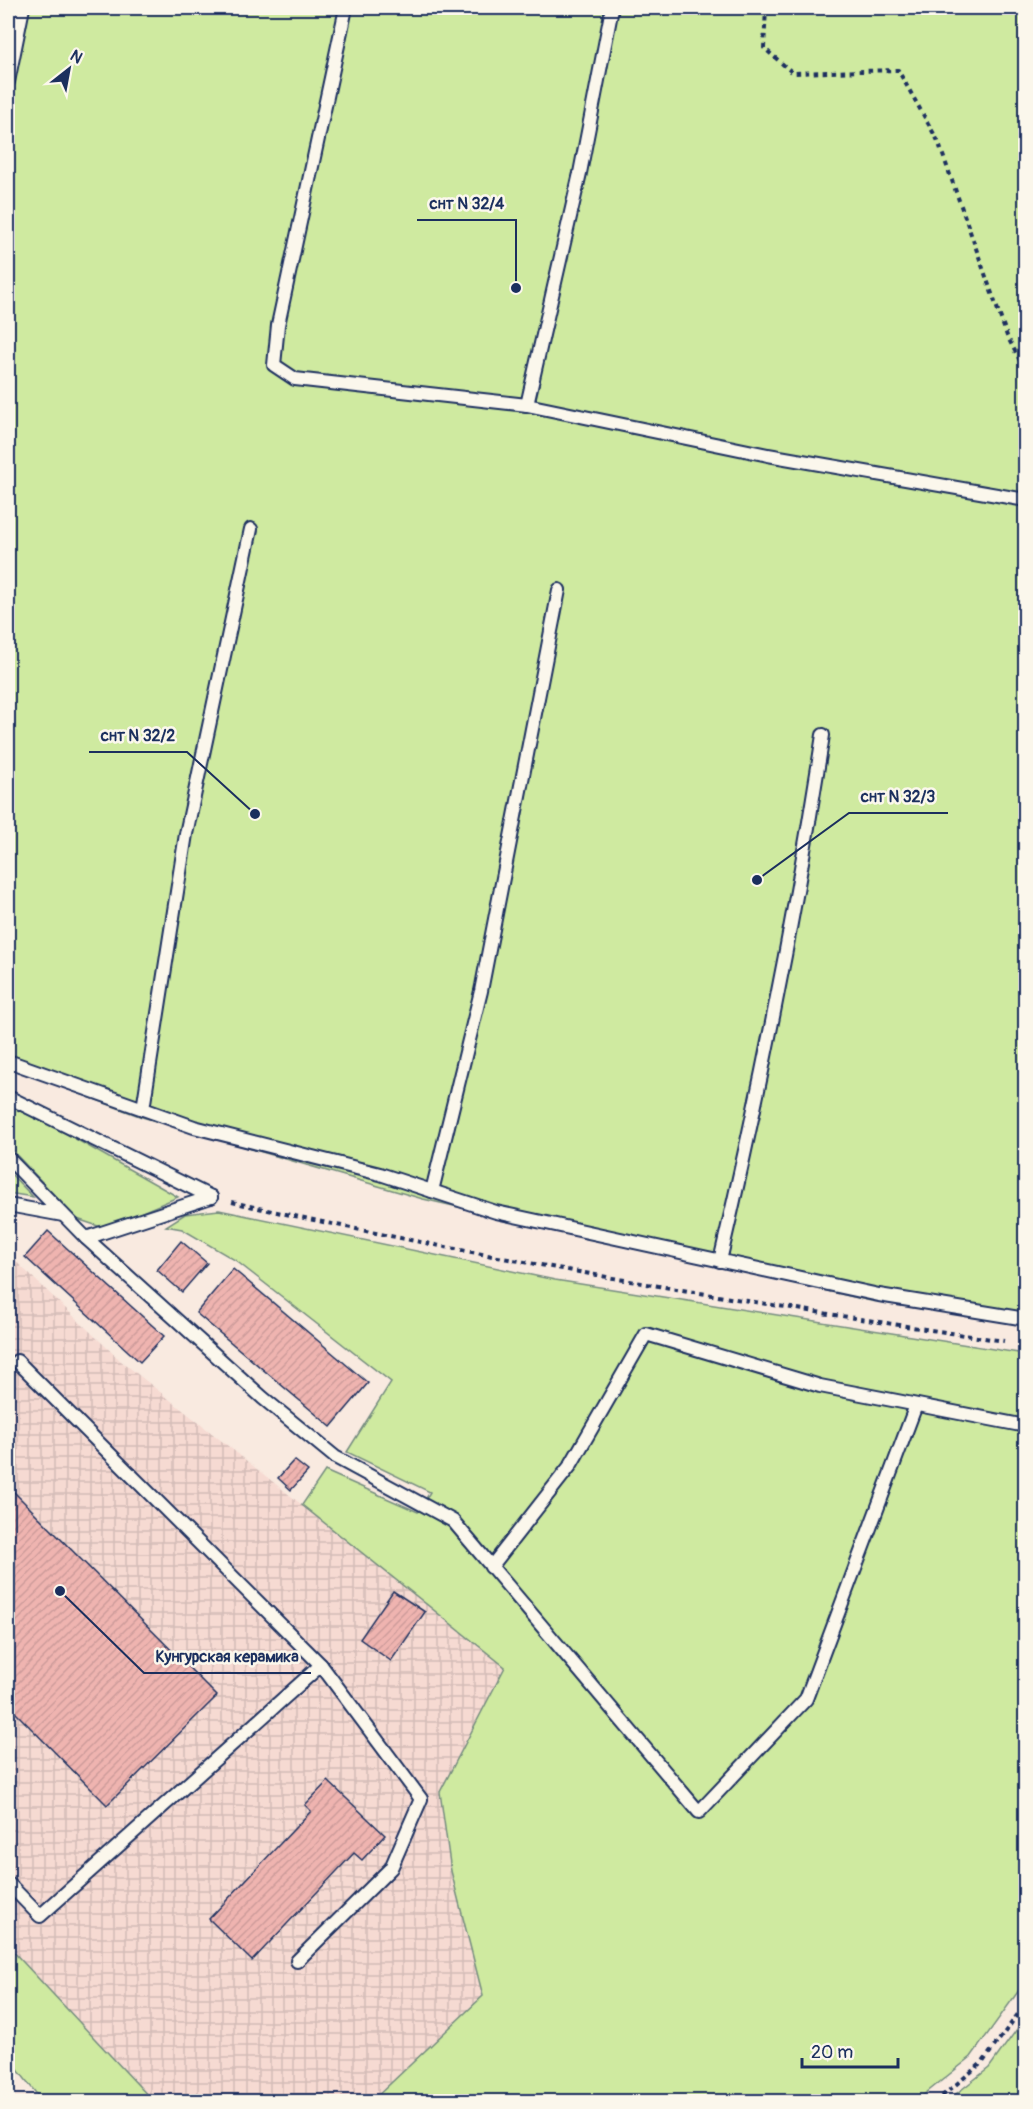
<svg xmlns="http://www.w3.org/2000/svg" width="1033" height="2109" font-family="Pangolin,sans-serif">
<defs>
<pattern id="industrial-grid" width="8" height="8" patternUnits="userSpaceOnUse" patternTransform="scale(1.5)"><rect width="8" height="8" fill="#f6dad2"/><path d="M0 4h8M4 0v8" fill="none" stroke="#d2bbb7"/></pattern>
<pattern id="building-hatch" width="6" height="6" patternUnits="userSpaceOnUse" patternTransform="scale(1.5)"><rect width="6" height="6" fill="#efb4b0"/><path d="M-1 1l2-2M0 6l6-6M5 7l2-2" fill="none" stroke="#cc9b9a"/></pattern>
</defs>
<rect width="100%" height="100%" fill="#f9eae0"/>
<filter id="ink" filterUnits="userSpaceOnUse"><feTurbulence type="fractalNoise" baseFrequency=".0167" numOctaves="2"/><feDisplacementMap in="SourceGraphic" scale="12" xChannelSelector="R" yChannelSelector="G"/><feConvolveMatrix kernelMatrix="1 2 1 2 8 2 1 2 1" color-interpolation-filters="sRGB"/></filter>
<g filter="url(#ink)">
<polygon fill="url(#industrial-grid)" points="8,1254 121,1361 506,1667 440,1792 451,1871 483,1996 372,2101 153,2101 8,1946"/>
<g fill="#cfeaa0" stroke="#758c7f" stroke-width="1.5">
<polygon points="8,8 1025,8 1025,1323 871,1301 423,1199 142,1117 8,1067"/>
<polygon points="8,1105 58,1129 178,1197 104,1228 77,1219 8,1146"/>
<polygon points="8,1171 33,1197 8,1193"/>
<polygon points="219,1210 555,1280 1025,1354 1025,1982 971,2057 916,2101 372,2101 483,1996 451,1871 440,1792 505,1667 302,1505 325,1471 418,1512 430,1492 347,1452 391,1382 235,1260 182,1229 166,1226 185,1214"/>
<polygon points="8,1946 153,2101 42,2101 8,2057"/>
<polygon points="1025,2018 1025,2101 947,2101 989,2068"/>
</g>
<g fill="url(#building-hatch)" stroke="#1b2f5e" stroke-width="1.5">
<polygon points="48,1231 164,1336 140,1362 25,1257"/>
<polygon points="181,1241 207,1263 182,1292 157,1270"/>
<polygon points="233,1269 368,1383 331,1427 196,1313"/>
<polygon points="294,1460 308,1471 291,1490 278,1478"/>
<polygon points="8,1486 217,1696 107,1805 8,1705"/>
<polygon points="393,1591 425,1612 391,1661 360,1639"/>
<polygon points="328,1781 385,1835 362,1860 354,1853 252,1961 209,1919 311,1811 305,1805"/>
</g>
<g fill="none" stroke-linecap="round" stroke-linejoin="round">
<defs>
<g id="lane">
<polyline points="346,8 278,325 274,365 295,379 527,405 768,455 1026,500"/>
<polyline points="8,82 23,8"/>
<polyline points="527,405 580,173 612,8"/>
<polyline points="8,1061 194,1127 380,1174 496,1212 879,1295 1026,1319"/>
<polyline points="8,1097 211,1197"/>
<polyline points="143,1109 186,834 251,529"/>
<polyline points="8,1158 86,1238 263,1398 335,1457 453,1521 699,1812 806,1699 916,1405"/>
<polyline points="432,1191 481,991 559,590"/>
<polyline points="8,1205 63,1215"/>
<polyline points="86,1238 211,1197"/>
<path d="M720,1261C761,1086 796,911 823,735"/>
<polyline points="491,1567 570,1466 646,1334 820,1386 1026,1426"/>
<polyline points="8,1883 40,1916 321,1665 17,1361"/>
<polyline points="297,1961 391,1868 421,1799 321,1665"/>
</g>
</defs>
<use href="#lane" stroke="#1b2f5e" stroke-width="16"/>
<g stroke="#1b2f5e" stroke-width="4" stroke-dasharray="4.5 4.5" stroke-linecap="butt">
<polyline points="766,8 764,48 793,73 898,70 938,141 1007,336 1026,372"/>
<path d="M232,1202C487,1260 745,1302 1004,1341"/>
<polyline points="935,2102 983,2062 1026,2003"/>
</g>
<use href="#lane" stroke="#fbf7ec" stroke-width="12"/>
</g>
</g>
<path fill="none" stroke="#1b2f5e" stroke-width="2" d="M516 288L516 220H417M255 814L187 752H89M757 880L849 813H948M60 1591L144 1673H311"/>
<g fill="#1b2f5e" stroke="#fbf7ec" stroke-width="2">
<circle cx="516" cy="288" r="6"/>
<circle cx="255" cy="814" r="6"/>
<circle cx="757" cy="880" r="6"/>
<circle cx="60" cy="1591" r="6"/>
</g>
<g font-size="16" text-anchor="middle" font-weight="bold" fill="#1b2f5e" stroke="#fbf7ec" stroke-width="5" stroke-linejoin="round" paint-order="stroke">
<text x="467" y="209">снт N 32/4</text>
<text x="138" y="741">снт N 32/2</text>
<text x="898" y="802">снт N 32/3</text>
<text x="227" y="1662">Кунгурская керамика</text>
</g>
<rect width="1033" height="2109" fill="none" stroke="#fbf7ec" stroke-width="30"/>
<rect x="15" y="15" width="1003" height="2079" fill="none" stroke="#1b2f5e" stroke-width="2" filter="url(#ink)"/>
<g transform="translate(69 69) rotate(31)" stroke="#fbf7ec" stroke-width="4.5" paint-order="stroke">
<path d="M0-4.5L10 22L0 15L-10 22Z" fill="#1b2f5e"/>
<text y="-9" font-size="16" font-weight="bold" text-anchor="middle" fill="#1b2f5e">N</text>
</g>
<path d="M802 2058v9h96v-9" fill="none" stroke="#1b2f5e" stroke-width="3"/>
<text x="811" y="2058" font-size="18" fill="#1b2f5e" stroke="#fbf7ec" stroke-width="4.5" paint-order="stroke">20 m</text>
</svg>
